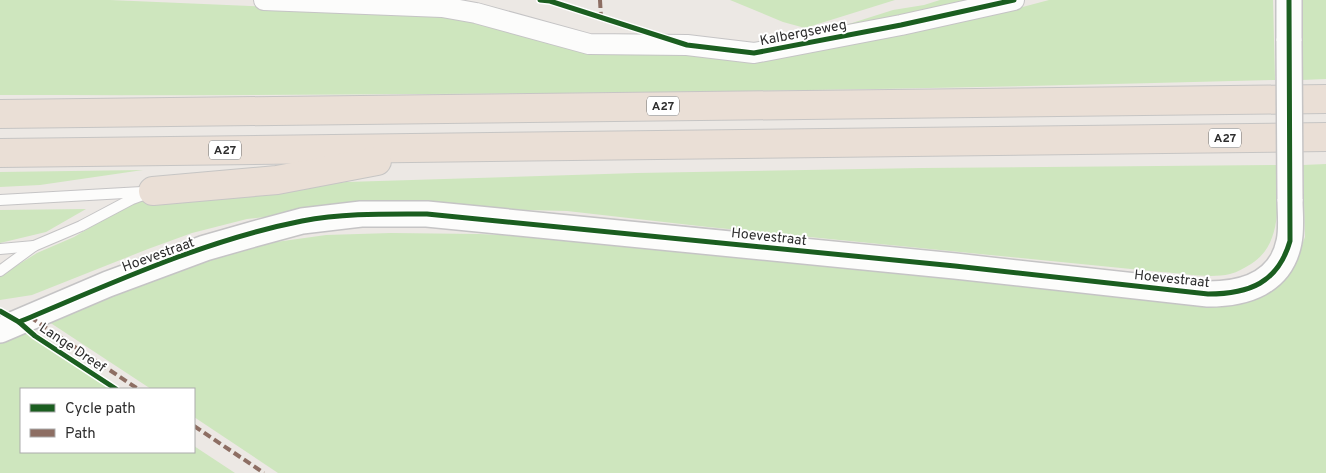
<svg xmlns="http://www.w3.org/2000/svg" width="1326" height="473" font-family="Overpass,sans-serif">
<rect width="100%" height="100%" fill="#ece8e4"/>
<g fill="#cee6be">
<path d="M0,0H110L443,14L565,48L670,54L988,16L1049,0H1273L1275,80C850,92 425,96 0,95Z"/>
<polygon points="730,0 895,0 805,28 783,22"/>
<polygon points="940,0 981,0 811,36 893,10 924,5"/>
<polygon points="1300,0 1326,0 1326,79 1301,80"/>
<polygon points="1326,164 1326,473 278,473 194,417 194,389 151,389 43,318 221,255 276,242 326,235 391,233 479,234 565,238 1026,287 1192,302 1292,268 1297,259 1305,237 1303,165"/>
<path d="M1277,165C1277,199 1284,243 1251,264C1244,268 1238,272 1230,274C1209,279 1183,273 1161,272L708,227L567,211L488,209L303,213L247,219L192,233L148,249L32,295L0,300V276L37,253L74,237L135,201L236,191L346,182L637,173L922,168Z"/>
<polygon points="143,170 40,185 0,187 0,172"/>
<polygon points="86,209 46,232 0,243 0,210"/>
<polygon points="24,331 110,389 21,389 21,452 194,452 194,446 235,473 0,473 0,340"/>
</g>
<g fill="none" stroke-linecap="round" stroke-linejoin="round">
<defs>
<g id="service">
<polyline points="0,200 142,192"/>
<polyline points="0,249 34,246"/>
<polyline points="0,271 34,246 81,226 132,199 151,192"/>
</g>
<polyline id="minor" points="264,0 442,7 476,13 589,44 687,45 754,53 901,25 1014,0"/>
<g id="tertiary">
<polyline points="1289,0 1289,41"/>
<path d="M0,330L108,284L205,248L254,234L302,221L361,214H427L955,266L1208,294C1245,294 1281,283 1289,242C1292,229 1290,213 1290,199"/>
</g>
<g id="motorway">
<polyline points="0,114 1326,99"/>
<polyline points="0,153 1326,137"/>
<polyline points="153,191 277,180 377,161"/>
</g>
</defs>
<use href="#service" stroke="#c5c4c5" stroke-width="12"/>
<use href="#minor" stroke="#c5c4c5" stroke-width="22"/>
<use href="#tertiary" stroke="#c5c4c5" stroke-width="28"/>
<use href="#motorway" stroke="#c6c5c4" stroke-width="30"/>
<use href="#service" stroke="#fcfcfb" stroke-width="10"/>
<use href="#minor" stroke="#fcfcfb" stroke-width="20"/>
<use href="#tertiary" stroke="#fcfcfb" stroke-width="25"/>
<use href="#motorway" stroke="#eadfd6" stroke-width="28"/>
<defs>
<polyline id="tertiary-bridge" points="1289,41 1290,199"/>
</defs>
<use href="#tertiary-bridge" stroke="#c5c4c5" stroke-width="28" stroke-linecap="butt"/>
<use href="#tertiary-bridge" stroke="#fcfcfb" stroke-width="25"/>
<g stroke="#8d6e63" stroke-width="4" stroke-dasharray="8 4" stroke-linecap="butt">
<polyline points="600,0 601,18"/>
<polyline points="30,317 138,389"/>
<polyline points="194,426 264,473"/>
</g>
<defs>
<g id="cycleway">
<polyline points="540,0 550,1 687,45 754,53 901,25 1014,0"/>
<polyline points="0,311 19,322 35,336 116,389"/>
<path d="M19,322C110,284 205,240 302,221C343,213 385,214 427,214L955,266L1208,294C1249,294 1278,283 1290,241L1289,0"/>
</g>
</defs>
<use href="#cycleway" stroke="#fff" stroke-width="8"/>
<use href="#cycleway" stroke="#1b5e20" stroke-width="5"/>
</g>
<g text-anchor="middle" stroke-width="4" stroke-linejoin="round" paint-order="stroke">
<g fill="#fff" stroke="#6d6d6d" stroke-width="1">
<rect x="647" y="96.5" width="32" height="19" rx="4"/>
<rect x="1209" y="128.5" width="32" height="19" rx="4"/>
<rect x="209" y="140.5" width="32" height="19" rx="4"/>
</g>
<g font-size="12" font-weight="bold" fill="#2e2e2e">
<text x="663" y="110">A27</text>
<text x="1225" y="142">A27</text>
<text x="225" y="154">A27</text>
</g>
<g font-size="14" fill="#2e2e2e" stroke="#fff">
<text transform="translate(803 32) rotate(-11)" y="5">Kalbergseweg</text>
<text transform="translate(769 236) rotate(6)" y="5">Hoevestraat</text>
<text transform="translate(158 254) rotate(-20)" y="5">Hoevestraat</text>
<text transform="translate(1172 278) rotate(6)" y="5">Hoevestraat</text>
<text transform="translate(73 347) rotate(34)" y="5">Lange Dreef</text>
</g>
</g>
<rect x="20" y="388" width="175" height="65" fill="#ffffff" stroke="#ababab"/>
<rect x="30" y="404" width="25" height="8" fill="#1b5e20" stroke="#ababab"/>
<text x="65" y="413" font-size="15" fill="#2e2e2e">Cycle path</text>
<rect x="30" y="429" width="25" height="8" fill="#8d6e63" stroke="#ababab"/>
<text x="65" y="438" font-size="15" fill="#2e2e2e">Path</text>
</svg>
